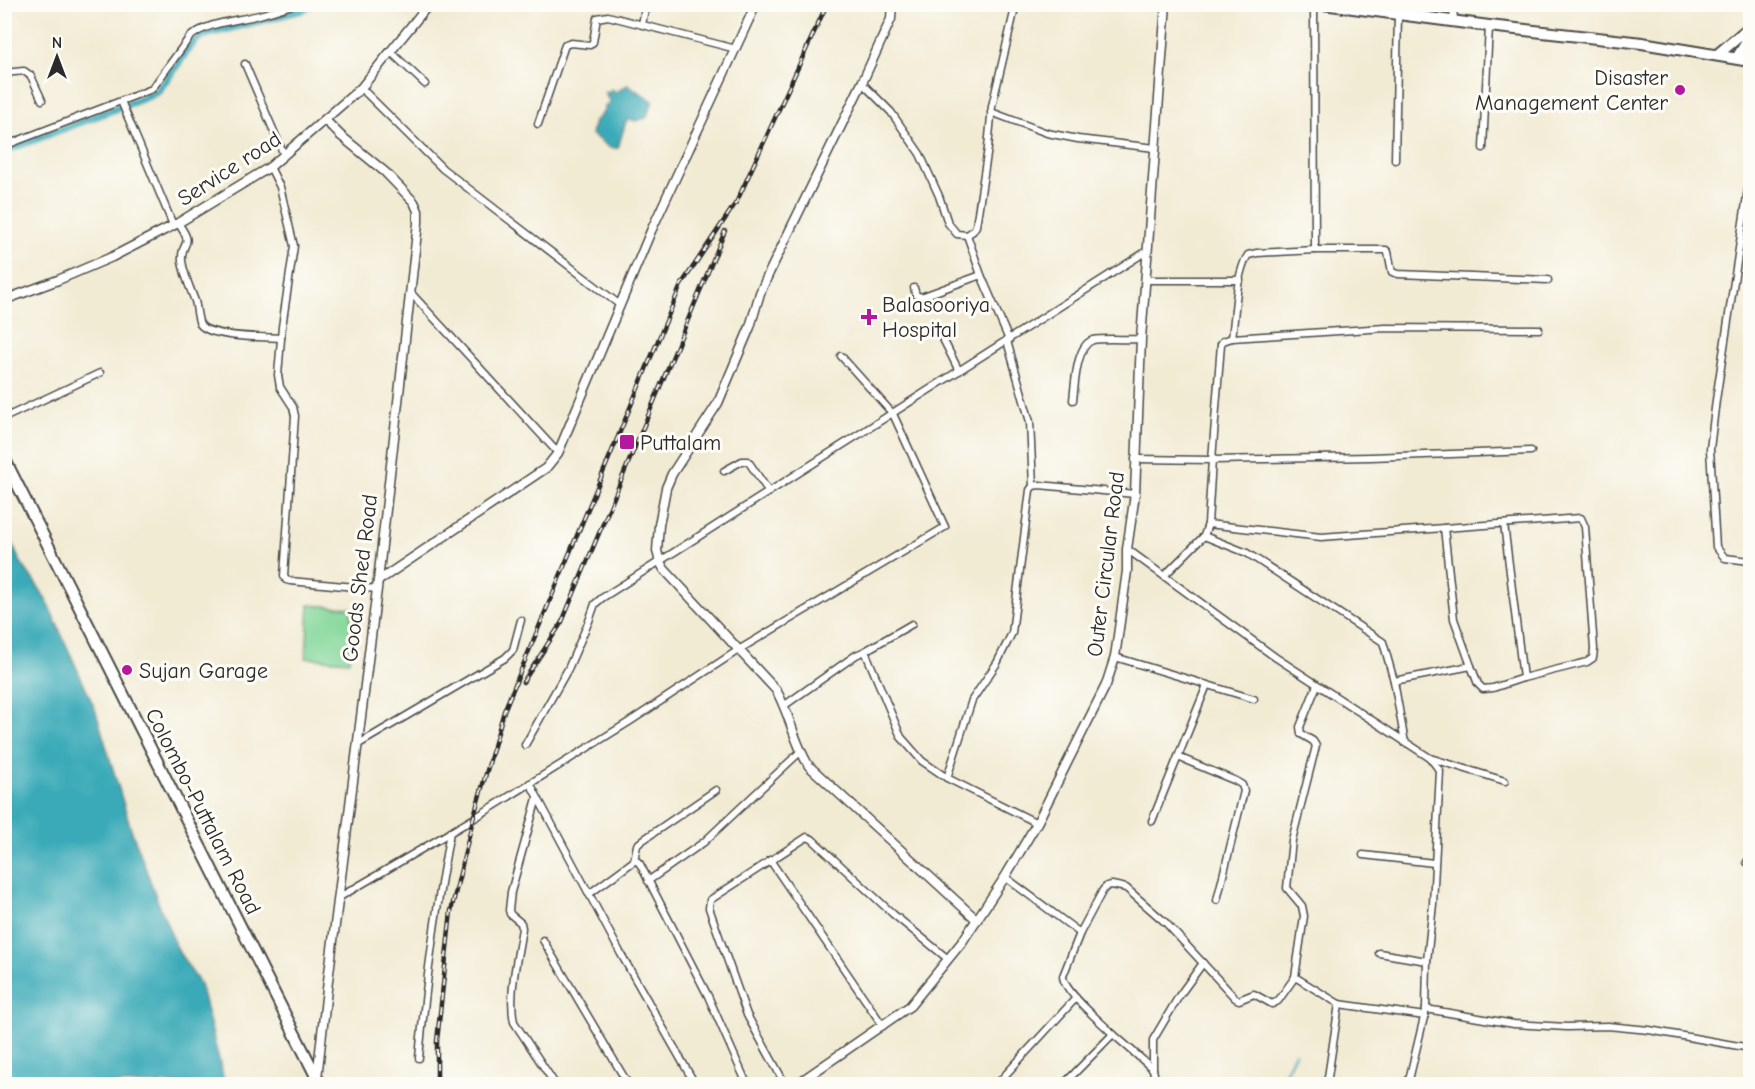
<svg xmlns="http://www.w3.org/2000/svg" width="1755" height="1089" font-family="'Comic Neue',sans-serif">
<rect width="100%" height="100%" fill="#fdfcf7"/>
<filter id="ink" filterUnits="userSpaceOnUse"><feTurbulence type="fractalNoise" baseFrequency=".0167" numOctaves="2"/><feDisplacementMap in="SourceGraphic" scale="12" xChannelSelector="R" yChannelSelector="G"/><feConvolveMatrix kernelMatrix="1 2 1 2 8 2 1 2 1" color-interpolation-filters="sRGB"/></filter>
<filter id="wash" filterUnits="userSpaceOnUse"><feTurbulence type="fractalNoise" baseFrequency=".008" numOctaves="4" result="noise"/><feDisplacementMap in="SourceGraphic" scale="24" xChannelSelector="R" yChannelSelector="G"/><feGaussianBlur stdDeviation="1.35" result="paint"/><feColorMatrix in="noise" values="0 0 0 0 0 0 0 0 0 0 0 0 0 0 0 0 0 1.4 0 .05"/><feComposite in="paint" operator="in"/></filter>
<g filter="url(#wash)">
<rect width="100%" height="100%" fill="#f2ebd4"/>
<polygon fill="#83d79a" stroke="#578162" stroke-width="1.5" points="309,605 352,608 349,661 306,658"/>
<g fill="#3aaab8" stroke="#326a72" stroke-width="1.5">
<polygon points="628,85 653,101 646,118 636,121 629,119 626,121 618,148 610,148 591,134 595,121 603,113 605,106 610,104 605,92 609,93 611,89 616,92"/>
<polygon points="4,527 20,561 41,591 47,602 95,709 131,829 158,902 178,951 200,984 225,1084 5,1084"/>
</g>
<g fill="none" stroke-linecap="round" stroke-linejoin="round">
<polyline stroke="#3aaab8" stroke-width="2" points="1280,1084 1295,1053"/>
<polyline stroke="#3aaab8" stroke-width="8" points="4,151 149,96 158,91 195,40 203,35 301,10 311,4"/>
</g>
</g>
<g filter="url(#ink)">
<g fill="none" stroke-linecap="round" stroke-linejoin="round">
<defs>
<g id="minor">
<polyline points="1314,4 1315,250 1386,250 1388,252 1392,272 1398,274 1548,280"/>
<polyline points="1453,4 1454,22"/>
<polyline points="642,24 646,4"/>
<polyline points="391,52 425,84"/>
<polyline points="245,64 284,155"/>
<polyline points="4,73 24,71 31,76 42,100"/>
<polyline points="862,83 891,112 920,154 939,196 948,223 957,234 967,235"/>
<polyline points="361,88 443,169 620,305"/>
<polyline points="121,101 173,225"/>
<polyline points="991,112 1047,133 1078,139 1155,148"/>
<polyline points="538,124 565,45 571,43 590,45 593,42 597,18 608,16 736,49"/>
<path d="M4,146L152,89L189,38C206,22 237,21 259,15C271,12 283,8 295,4"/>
<polyline points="1483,148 1489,26"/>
<polyline points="1395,160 1398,14"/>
<polyline points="270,167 280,187 294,246 282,327 278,375 280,387 293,407 295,416 284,576 286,580 290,581 377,589"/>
<polyline points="1750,176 1716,400 1710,449 1716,547 1725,558 1750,561"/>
<path d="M178,223C196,248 180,240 182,261C184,275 190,288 195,301C197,308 197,318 200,324C209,338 265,337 281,338"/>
<path d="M1315,250L1257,253L1248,255C1236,272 1235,316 1232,338L1385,328L1539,329"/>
<polyline points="1145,280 1240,280"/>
<polyline points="914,288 916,295 921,297 981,275"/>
<polyline points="411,293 558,453"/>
<polyline points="940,333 959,371"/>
<polyline points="1009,340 981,275 967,235 973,231 976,226 988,148 992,106 1016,4"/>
<polyline points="1007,341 1030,422 1033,486"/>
<path d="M1073,400C1075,385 1076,345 1093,340C1104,338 1129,340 1141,339"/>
<polyline points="4,418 100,373"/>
<polyline points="1135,459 1212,460 1221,344 1223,341 1232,338"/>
<polyline points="724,471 742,461 748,461 769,492"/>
<polyline points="1208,524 1321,537 1581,518 1585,527 1594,649 1593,658 1587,662 1523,678 1493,688 1483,689 1478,684 1471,666 1394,681 1405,743"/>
<polyline points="1504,524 1523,678"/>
<polyline points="1444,528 1454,619 1471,666"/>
<polyline points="1204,536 1247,553 1383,642 1394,681"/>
<polyline points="1127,549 1275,657 1430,758 1440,771 1433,904 1427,961 1426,1009 1408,1084"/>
<polyline points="1165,575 1204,536 1208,524 1212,460 1371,457 1531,451"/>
<polyline points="865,651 912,624"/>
<polyline points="1115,657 1254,699"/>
<polyline points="1317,685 1300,727 1301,734 1313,741 1316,746 1292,840 1287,888 1302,906 1304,916 1295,977 1339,1004 1425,1016"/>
<polyline points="785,705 856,655 865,651 901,737 922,761 947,778 1037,823"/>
<polyline points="357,745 505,658 513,650 521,620"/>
<polyline points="525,745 568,669 589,621 595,604 602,598 1147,251"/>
<polyline points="1178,757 1236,781 1242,785 1244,791 1217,900"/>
<polyline points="1430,758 1505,781"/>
<polyline points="947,778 972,700 997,663 1012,633 1030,490 1033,486 1039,485 1135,494"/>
<polyline points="530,783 621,954 695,1084"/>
<path d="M537,798L511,892L509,910L510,914L521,923L522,928C518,956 508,993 514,1022L555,1084"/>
<polyline points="1152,821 1207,685"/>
<polyline points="1363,855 1434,863"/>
<polyline points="770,860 883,1026"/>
<polyline points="634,861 637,845 643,840 716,790"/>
<polyline points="1747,862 1750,862"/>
<polyline points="1005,877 1080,933 1103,890 1107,886 1112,885 1126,888 1166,923 1235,998 1239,1000 1254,994 1272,1004 1278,1001 1295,977"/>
<polyline points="648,881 704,842 800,752"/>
<polyline points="589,894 634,861 637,861 640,864 708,996 747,1084"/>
<polyline points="338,898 473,819 629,722 740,649 945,527 893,414 841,356"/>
<path d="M1080,933L1063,976C1063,991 1101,1022 1113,1034"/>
<polyline points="543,940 628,1084"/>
<polyline points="1379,953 1427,961"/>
<polyline points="1426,1009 1514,1024 1567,1027 1608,1026 1649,1030 1750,1048"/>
<path d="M419,1058C426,982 436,907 450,832"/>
<polyline points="785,1084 747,1015 709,908 710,900 807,837 812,839 893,914 948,959"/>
<polyline points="997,1084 1076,998"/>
<polyline points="1064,1084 1113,1034 1153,1069"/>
<polyline points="1156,1084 1153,1069 1153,1040 1179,996 1203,963"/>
<polyline points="1327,1084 1339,1004"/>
</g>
<g id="tertiary">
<path d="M892,4L891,19L862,83L769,273L760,293L750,327L718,403L672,474L666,488L659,525L657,551L660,562L664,569L776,690C790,714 794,743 809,766L977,920"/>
<polyline points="4,300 58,280 112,257 178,223 270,167 361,88 429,4"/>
<polyline points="378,581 546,468 558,453 651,231 756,4"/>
<polyline points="317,1078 327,989 378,581 418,223 418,211 414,202 385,172 340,135 325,120"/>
<polyline points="797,1084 910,1006 962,942 1005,877 1037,823 1106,685 1115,657 1127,571 1127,549 1135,494 1141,339 1166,4"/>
</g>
<g id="primary">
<polyline points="1717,55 1750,27"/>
<polyline points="1737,58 1750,37"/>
</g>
<g id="trunk">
<polyline points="1323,4 1489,26 1642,43 1750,61"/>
<polyline points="4,458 320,1084"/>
</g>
</defs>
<use href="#minor" stroke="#494844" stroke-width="9"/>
<use href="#tertiary" stroke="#494844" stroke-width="11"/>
<use href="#primary" stroke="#494844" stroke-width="14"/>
<use href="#trunk" stroke="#494844" stroke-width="14"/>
<use href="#minor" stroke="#fff" stroke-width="6"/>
<use href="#tertiary" stroke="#fff" stroke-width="8"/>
<use href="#primary" stroke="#fff" stroke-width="10"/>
<use href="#trunk" stroke="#fff" stroke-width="10"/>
<defs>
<g id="rail">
<polyline points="523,682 562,622 725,231"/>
<polyline points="437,1084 437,1041 451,911 473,819 504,711 681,285 737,201 827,4"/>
</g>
</defs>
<use href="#rail" stroke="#2b2b2b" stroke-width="4.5"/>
<use href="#rail" stroke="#fdfcf7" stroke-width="2" stroke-dasharray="7" stroke-linecap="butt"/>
</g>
</g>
<g fill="#b5179e" stroke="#fdfcf7" stroke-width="2">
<circle cx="1680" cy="90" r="6"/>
<path d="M866 308h6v6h6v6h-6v6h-6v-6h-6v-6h6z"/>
<rect x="619" y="434" width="16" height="16" rx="3"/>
<circle cx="127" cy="670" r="6"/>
</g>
<g text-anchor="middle" stroke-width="6" stroke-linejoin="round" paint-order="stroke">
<g font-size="22" fill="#2b2b2b" stroke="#fdfcf7" text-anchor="start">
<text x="1668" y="85" text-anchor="end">Disaster<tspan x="1668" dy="25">Management Center</tspan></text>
<text x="882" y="312">Balasooriya<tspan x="882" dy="25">Hospital</tspan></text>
<text x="640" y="450">Puttalam</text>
<text x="139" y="678">Sujan Garage</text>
</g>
<g font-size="22" fill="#2b2b2b" stroke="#fdfcf7">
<text transform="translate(229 168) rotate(-33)" y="8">Service road</text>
<text transform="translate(1105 564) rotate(-83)" y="8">Outer Circular Road</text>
<text transform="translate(359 578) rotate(-83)" y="8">Goods Shed Road</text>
<text transform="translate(204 811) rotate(63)" y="8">Colombo-Puttalam Road</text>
</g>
</g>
<rect width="1755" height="1089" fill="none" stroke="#fdfcf7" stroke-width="24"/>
<g transform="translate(57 57)" stroke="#fdfcf7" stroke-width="4.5" paint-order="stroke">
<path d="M0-4.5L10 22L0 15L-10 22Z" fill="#2b2b2b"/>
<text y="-9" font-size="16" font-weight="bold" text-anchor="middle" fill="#2b2b2b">N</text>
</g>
</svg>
